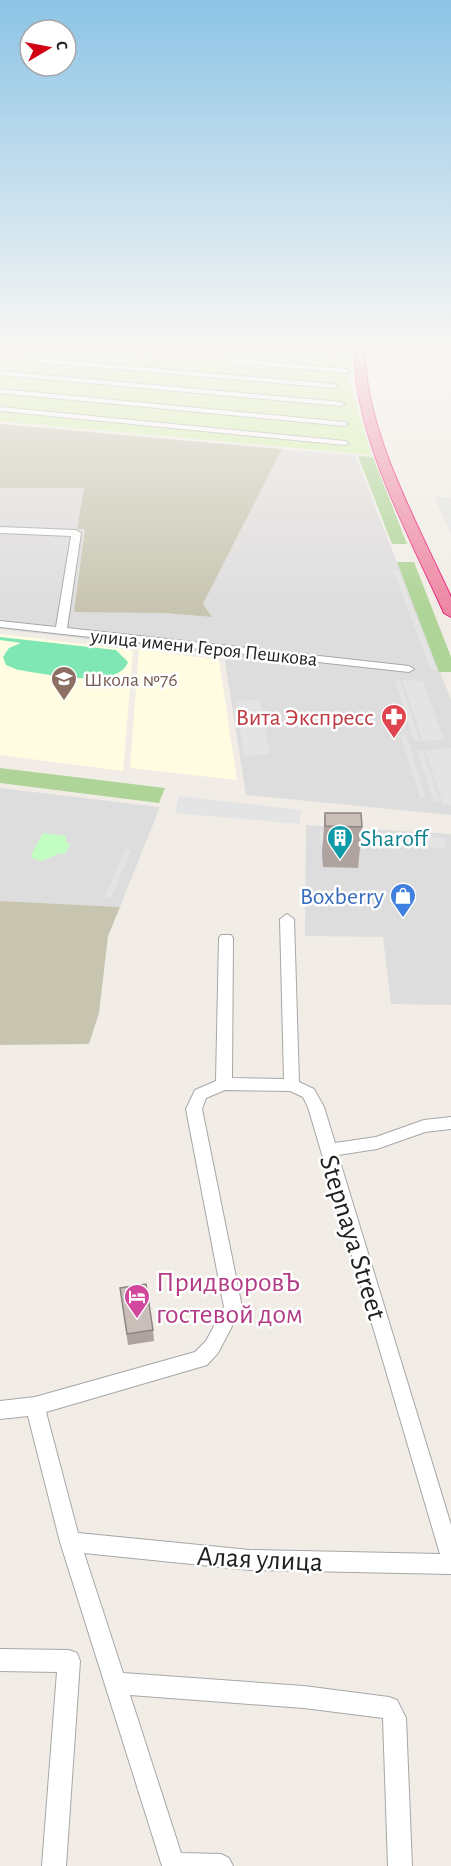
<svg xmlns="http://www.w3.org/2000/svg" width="451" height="1866" font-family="'Alegreya Sans',sans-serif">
<rect width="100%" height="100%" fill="#f1ede6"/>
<g fill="#dedddd">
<polygon points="54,347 201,347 191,357 181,359"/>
<polygon points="282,449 355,455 451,700 451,815 246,795 224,655 0,629 0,488 84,488 77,529 85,529 163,613 211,617 203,604"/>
<polygon points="0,788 160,807 120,907 0,901"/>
<polygon points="306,825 451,834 451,1005 391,1004 383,937 305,936"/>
</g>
<g fill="#fffce2">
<polygon points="0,634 133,650 123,771 0,755"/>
<polygon points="139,649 219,660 237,780 130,768"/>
</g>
<g fill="#c7c5b0">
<polygon points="0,424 282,449 203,604 212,617 163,613 74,612 85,529 77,529 84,488 0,488"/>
<polygon points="0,901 120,907 108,936 99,1013 89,1044 0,1045"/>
</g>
<polygon fill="#d2efa8" points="0,347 44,347 194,364 203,347 355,347 349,380 371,455 0,421"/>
<g fill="#afd497">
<polygon points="358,456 373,457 407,544 392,544"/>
<polygon points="397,562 414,562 451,657 451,672 439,672"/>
<polygon points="0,768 165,788 159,803 0,783"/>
</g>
<polygon fill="#c2fec1" points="43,833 66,836 66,842 70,844 65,854 60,853 43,861 33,859 31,855"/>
<path fill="#7ee7b4" d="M0,637L116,650L128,662C118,691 42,673 18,670L6,665L3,657L9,648L21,643L0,640Z"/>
<g fill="#e4e4e4">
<polygon points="434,497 451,497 451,534"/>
<polygon points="393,570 398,570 437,670 431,670"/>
<polygon points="395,680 400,680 420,741 414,741"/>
<polygon points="402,680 423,681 444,740 422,741"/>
<polygon points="260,700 270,754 244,756 236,701"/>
<polygon points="400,735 406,735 426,797 420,798"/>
<polygon points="451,748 451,805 443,804 425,750"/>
<polygon points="417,750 423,750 440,802 434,802"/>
<polygon points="179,796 302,810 299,824 175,813"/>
<polygon points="320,830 445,838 446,848 320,843"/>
<polygon points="125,849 131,850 111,898 105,897"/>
</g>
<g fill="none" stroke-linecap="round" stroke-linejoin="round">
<defs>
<g id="minor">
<polygon points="40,347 67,347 179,358 193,355 198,347 206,347 200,355 346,369 350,371 346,373 195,359 179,362"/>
<polygon points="234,347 262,347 347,355 351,357 347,359"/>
<polygon points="0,355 334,384 338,386 334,388 0,359"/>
<polygon points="0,371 341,402 345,404 341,406 0,375"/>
<polygon points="0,389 344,422 348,424 344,426 0,393"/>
<polygon points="0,407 345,441 349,443 345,445 0,411"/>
<polygon points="0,527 76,530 81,533 67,628 409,666 414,669 409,672 0,627 0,621 56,627 71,536 0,533"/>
<path d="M287,914L294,919L299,1082L314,1089L324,1107L335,1143L376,1137L424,1120L451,1117V1129L425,1132L377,1149L338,1155L451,1525V1574L250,1570L84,1553L123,1673L304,1686L389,1697L397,1700L406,1718L412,1866H388L383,1718L304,1708L130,1695L181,1853L221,1854L229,1858L233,1866H162L60,1542L28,1416L0,1419V1401L35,1397L195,1352L206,1341L224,1307L186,1109L195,1090L216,1081L219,938L221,935H231L233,938L232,1078L284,1079L280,919ZM225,1090L290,1091L303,1097L308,1107L440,1554L250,1550L78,1533L46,1412L207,1365L218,1353L242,1307L202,1109L206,1098Z"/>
<polygon points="0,1649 69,1650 77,1653 80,1661 66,1866 42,1866 57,1672 0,1671"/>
</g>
<path id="highway" d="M355,347H365C363,427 418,525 451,597V617L444,613C410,537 351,431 355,347Z"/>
</defs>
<use href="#minor" stroke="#a7a7a7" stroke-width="2"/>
<use href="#highway" stroke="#ea1876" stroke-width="2"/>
<use href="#minor" fill="#fff" fill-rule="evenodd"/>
<use href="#highway" fill="#ee88a5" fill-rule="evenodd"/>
</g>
<g fill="#aea39f">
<polygon points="325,813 362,827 358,868 323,867 322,853"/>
<polygon points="120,1288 153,1330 154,1341 128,1345"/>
</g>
<g fill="#cabeb9" stroke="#8d8582" stroke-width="1.5">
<polygon points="325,813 361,813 362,827 325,826"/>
<polygon points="146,1284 153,1330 127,1334 120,1288"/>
</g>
<linearGradient id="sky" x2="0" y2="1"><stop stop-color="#8cc4e6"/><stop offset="0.57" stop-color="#f9f7f4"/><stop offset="1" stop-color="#f9f7f4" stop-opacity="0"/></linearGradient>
<rect width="451" height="608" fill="url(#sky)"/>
<defs>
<symbol id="school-pin" viewBox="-11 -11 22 30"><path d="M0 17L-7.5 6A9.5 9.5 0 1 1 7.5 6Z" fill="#8d6e63" stroke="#fff"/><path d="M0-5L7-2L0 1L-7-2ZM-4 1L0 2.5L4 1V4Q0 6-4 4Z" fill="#fff"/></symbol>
<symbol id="pharmacy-pin" viewBox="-11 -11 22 30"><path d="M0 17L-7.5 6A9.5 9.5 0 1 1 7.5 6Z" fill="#e0444e" stroke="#fff"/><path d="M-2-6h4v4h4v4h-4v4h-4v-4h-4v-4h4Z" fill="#fff"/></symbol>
<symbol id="building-pin" viewBox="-11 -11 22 30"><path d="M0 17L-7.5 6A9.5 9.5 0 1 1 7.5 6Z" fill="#0f9aa8" stroke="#fff"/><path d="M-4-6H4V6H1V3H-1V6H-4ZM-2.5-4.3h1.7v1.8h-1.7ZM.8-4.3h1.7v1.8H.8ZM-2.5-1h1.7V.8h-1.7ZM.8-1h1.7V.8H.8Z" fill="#fff"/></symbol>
<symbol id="shop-pin" viewBox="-11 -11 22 30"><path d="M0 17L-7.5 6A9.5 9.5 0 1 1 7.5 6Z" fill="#3f7fe0" stroke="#fff"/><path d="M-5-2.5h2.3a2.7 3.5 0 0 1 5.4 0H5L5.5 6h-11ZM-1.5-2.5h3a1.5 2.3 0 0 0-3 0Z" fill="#fff"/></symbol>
<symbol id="hotel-pin" viewBox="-11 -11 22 30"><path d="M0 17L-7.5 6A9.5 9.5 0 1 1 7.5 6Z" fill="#d1479c" stroke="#fff"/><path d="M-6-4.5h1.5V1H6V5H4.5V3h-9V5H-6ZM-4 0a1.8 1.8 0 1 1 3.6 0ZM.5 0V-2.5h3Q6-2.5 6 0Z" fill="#fff"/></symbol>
</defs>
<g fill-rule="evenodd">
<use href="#school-pin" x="49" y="664" width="30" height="40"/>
<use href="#pharmacy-pin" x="379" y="702" width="30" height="40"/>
<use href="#building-pin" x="325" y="823" width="30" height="40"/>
<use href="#shop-pin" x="388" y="881" width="30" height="40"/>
<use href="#hotel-pin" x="122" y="1282" width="30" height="40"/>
</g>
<g text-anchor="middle" stroke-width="5" stroke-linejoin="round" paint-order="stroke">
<g font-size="20" fill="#202020" stroke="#fff">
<text transform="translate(204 647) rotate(6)" y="7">улица имени Героя Пешкова</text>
</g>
<g font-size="20" fill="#785e54" stroke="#fff" text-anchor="start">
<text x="84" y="686">Школа №76</text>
</g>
<g font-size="24" fill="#be3a42" stroke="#fff" text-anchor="end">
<text x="374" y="725">Вита Экспресс</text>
</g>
<g font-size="24" fill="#0d838f" stroke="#fff" text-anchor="start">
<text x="360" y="846">Sharoff</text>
</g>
<g font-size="24" fill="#366cbe" stroke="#fff" text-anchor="end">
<text x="384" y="904">Boxberry</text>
</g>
<g font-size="28" fill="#202020" stroke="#fff">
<text transform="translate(354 1237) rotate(73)" y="10">Stepnaya Street</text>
<text transform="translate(260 1558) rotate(3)" y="10">Алая улица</text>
</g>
<g font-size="28" fill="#b23c85" stroke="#fff" text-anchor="start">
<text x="156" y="1291">ПридворовЪ<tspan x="156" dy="32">гостевой дом</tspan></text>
</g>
</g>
<g transform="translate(48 48) rotate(80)"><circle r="28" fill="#ffffff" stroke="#a6a6a6" stroke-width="1.5"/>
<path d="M0-4.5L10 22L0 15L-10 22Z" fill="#d10015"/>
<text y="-9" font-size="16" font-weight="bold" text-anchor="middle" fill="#202020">С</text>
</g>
</svg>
